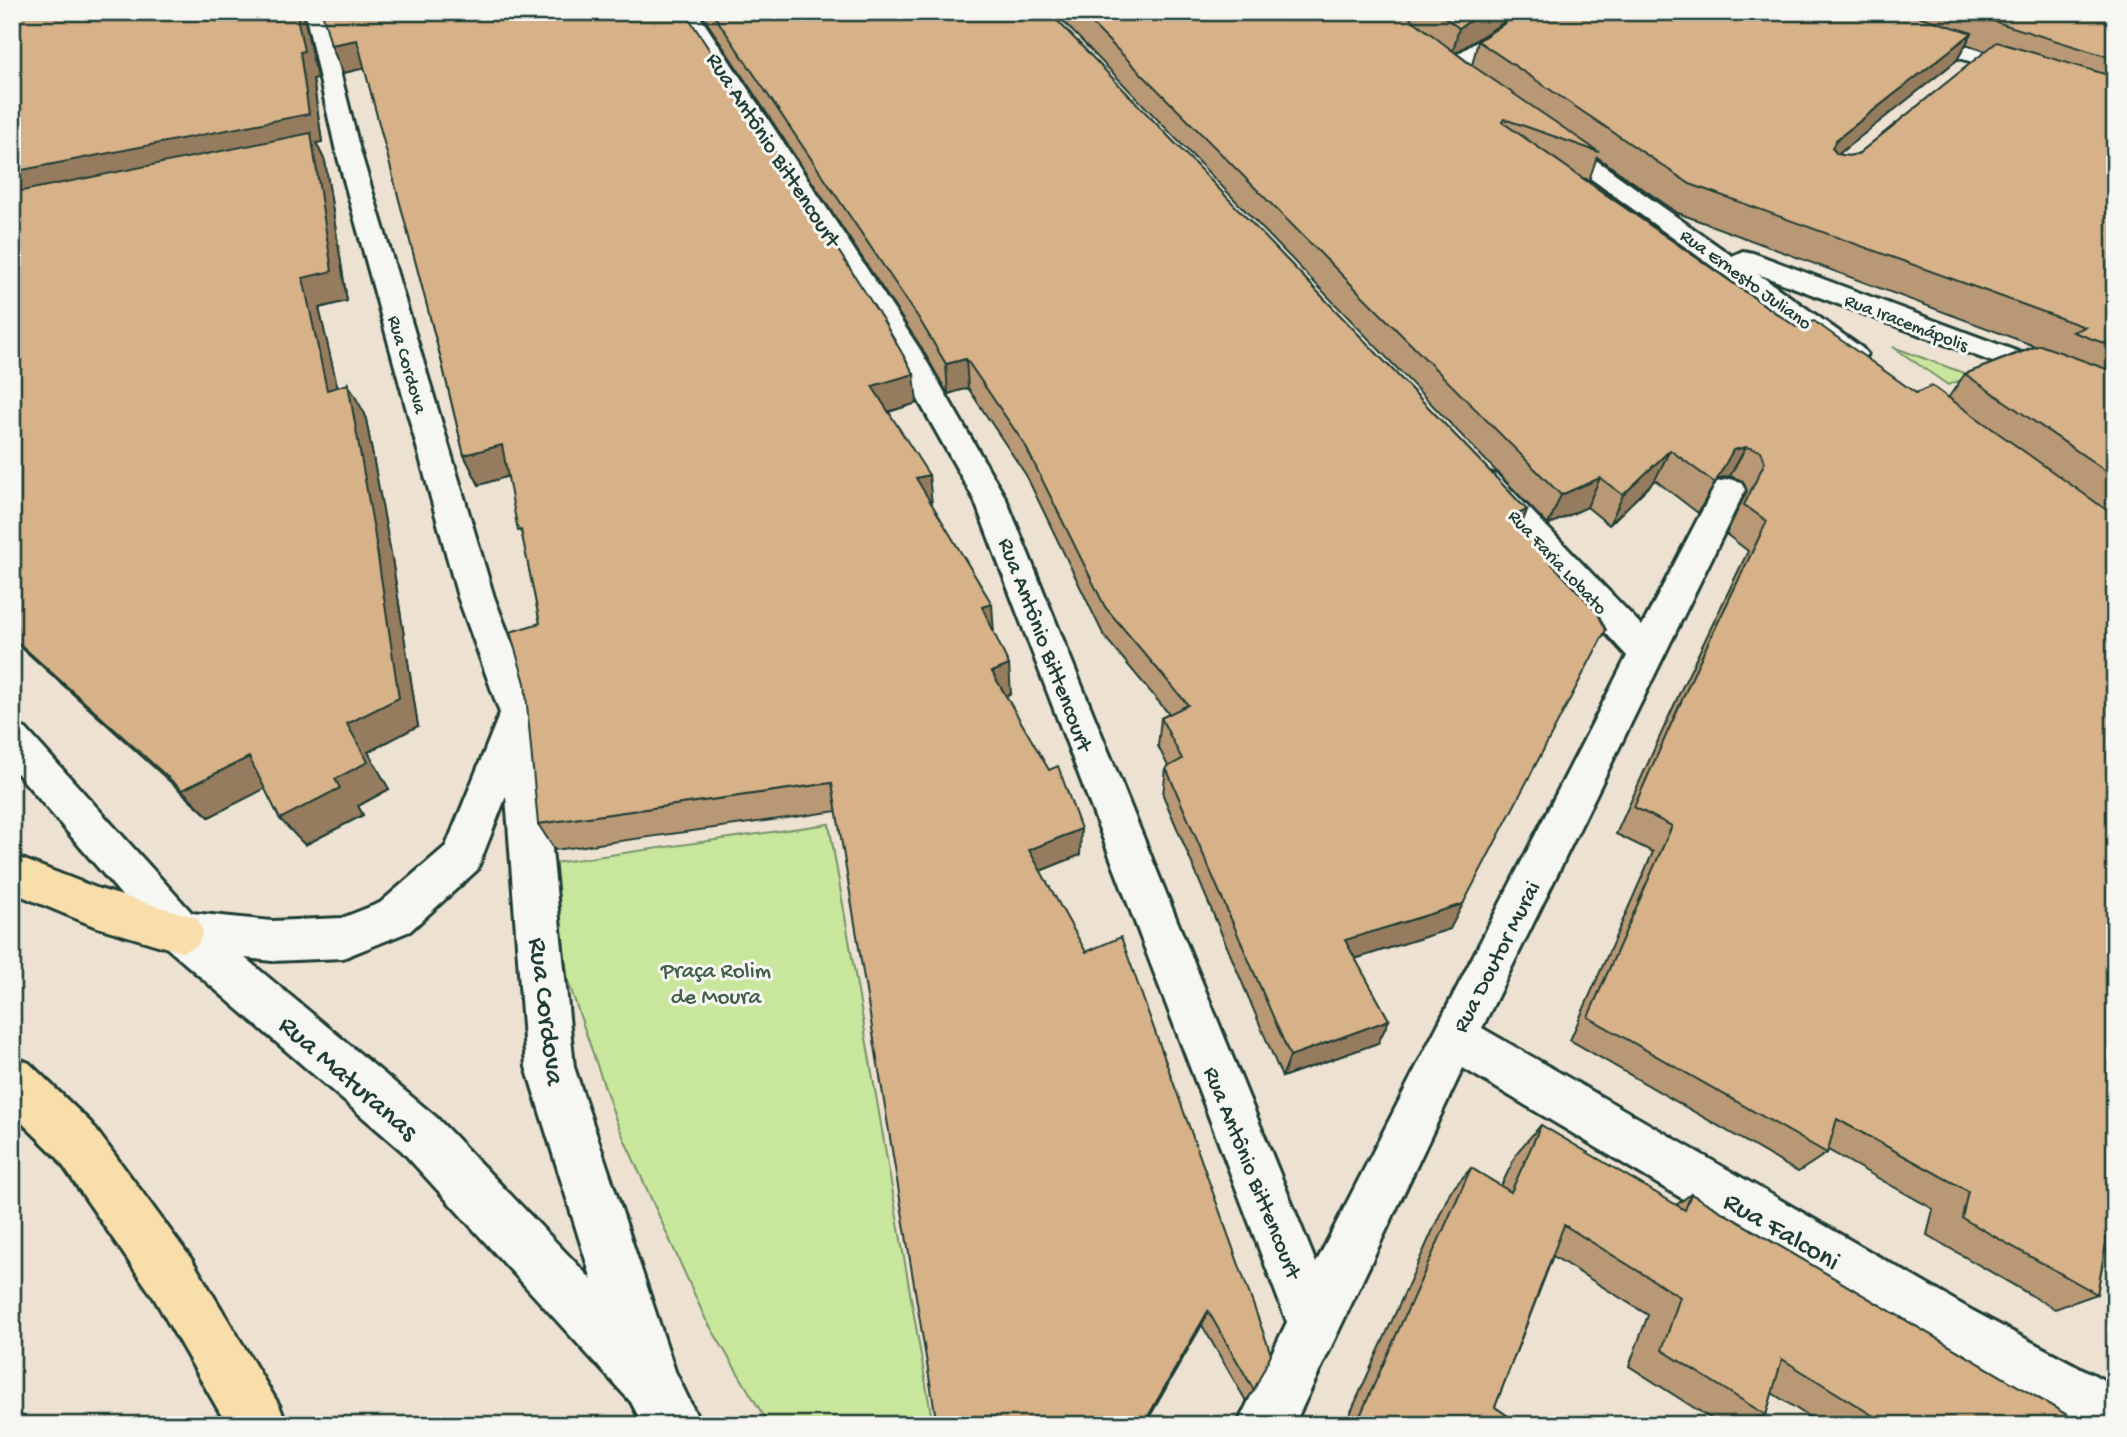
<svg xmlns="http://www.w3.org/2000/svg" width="2127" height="1437" font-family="'Gochi Hand',sans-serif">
<rect width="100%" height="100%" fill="#ede1d2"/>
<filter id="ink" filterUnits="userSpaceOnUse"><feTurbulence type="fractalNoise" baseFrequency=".0143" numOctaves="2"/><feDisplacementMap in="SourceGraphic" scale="14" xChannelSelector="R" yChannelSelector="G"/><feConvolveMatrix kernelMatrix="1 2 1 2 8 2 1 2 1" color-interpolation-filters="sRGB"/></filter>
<g filter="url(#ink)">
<g fill="#c9e69d" stroke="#749268" stroke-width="2">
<polygon points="1893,347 1972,376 1948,385"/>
<polygon points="829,824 933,1425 769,1425 705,1318 617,1123 568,981 553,863"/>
</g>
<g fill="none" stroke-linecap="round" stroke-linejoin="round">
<defs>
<g id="minor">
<path d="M305,12H325L359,147L494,597L538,711L574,1067L675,1371L701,1425H643L631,1402L402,1151L165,946L12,767V724L26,729L192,913L272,921L342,918L380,903L446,846L500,713L458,597L335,147ZM506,796L526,1067L592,1280L436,1117L245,958L272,961L343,958L410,931L477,870Z"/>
<polygon points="677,12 697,12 919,348 1006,499 1316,1263 1627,656 1469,483 1473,475 1485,472 1497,475 1642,626 1713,490 1717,482 1729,479 1741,482 1745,490 1482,1028 1973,1311 2115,1386 2115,1425 2073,1425 1935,1349 1463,1068 1294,1425 1237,1425 1287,1322 974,499 889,348"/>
<polygon points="1525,12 1550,12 1459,73 1443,73 1440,68 1443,63"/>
<polygon points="1826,12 1858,12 2115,93 2115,108 1829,16"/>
<polygon points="1551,132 1559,134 1732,256 1743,251 1753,253 2115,388 2115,408 1758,274 1862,348 1867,354 1862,360 1852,363 1842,360 1543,144 1539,139 1543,134"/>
</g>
<g id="trunk">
<polygon points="12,855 99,889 197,918 203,932 197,946 181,952 94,926 12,892"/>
<polygon points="12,1056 29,1063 91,1123 192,1260 279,1405 287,1425 227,1425 154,1298 57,1157 12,1113"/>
</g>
</defs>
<use href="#minor" stroke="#1f3d34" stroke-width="6"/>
<use href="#trunk" stroke="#1f3d34" stroke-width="6"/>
<use href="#minor" fill="#f6f6f2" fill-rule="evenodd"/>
<use href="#trunk" fill="#f8deab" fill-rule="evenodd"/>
</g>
<g fill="#b99875" stroke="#1f3d34" stroke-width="2" fill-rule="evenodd">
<polygon points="12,12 303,12 317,78 313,79 322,142 316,143 325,161 347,301 319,308 337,387 365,414 392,559 418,726 368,752 389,789 358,806 363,815 305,845 280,819 265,788 209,817 12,639"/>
<polygon points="700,12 1049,12 1527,510 1520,529 1450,929 1355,959 1389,1020 1378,1043 1282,1077 1163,795 1166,768 1168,766 1158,746 1161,718 1169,714 1104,636 1026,475 968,388 948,394 921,347"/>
<path d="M1054,12H1520L1456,53L1472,65L1478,41L1522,12H2115V1256L2105,1250L2097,1294L2055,1309L1927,1235L1933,1209L1828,1150L1827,1153L1798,1172L1570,1040L1653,852L1616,834L1680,692L1748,551L1726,534L1747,491L1743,481L1730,476L1717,479L1698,513L1655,480L1609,525L1587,507L1548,525ZM1966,44L1986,51L1858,154L1848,156L1838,154L1957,60ZM1597,157L1678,213L2035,346L1965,374L1948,398L1916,393L1796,327L1583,178L1589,180Z"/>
<polygon points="331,45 917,403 889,412 931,504 993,632 1011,694 1005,696 1080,855 1040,871 1254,1390 1246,1401 1202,1325 837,811 555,850 538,824 540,623 524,543 508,476 479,485 464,455 441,359 365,68 343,73"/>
<polygon points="1541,1125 1676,1205 1691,1194 2084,1425 1822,1425 1772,1393 1766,1415 1737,1425 1721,1425 1629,1366 1648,1315 1553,1256 1495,1407 1521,1425 1345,1425 1450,1192 1471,1168 1501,1186 1518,1151"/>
</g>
<g fill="#967c5f" stroke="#1f3d34" stroke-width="2">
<polygon points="296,12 303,12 317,78 313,79 322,142 316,143 325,161 347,301 319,308 345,419 12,204 12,172 300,52"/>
<polygon points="1484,12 1520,12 1452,55 1459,28"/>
<polygon points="1972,33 1957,60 1821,168 1836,140"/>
<polygon points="357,40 369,67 343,73 331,45"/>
<polygon points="966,359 968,388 948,394 946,364"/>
<polygon points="914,374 917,403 877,415 872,386"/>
<polygon points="348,384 365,414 392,559 418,726 368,752 389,789 358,806 363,815 305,845 280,819 335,779 347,724"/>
<polygon points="502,445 516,474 479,485 464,455"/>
<polygon points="1746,447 1730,476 1716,479 1733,450"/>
<polygon points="1670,450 1655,480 1609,525 1623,495"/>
<polygon points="929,475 932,504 919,508 916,478"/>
<polygon points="1600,478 1587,507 1548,525 1561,495"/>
<polygon points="1527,510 1515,540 1509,518"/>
<polygon points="992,604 994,633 982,607"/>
<polygon points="1009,665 1011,694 994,700 992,672"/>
<polygon points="249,757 274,784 209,817 182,790"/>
<polygon points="1081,829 1080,855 1030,875 1029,850"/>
<polygon points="1463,904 1450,929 1335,965 1345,940"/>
<polygon points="1389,1020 1378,1043 1282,1077 1290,1056"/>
<polygon points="1208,1311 1202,1325 1145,1425 1143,1425"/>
</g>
<g fill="#d7b188" stroke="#1f3d34" stroke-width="2">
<polygon points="12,12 296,12 304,51 300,52 309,114 12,172"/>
<polygon points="322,12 685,12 883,320 914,374 872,386 929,475 916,478 992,604 982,607 1009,665 992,672 1049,770 1058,766 1081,829 1029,850 1086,952 1121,937 1271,1354 1254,1390 1208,1311 1143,1425 937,1425 832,783 538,824 525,683 510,632 540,623 521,530 518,531 502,445 464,455 441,359 357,40 331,45"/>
<polygon points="712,12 1049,12 1527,510 1509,518 1597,612 1606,630 1463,904 1345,940 1389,1020 1290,1056 1166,768 1182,759 1161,718 1188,705 1105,607 1025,445 966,359 946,364 918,317"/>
<polygon points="1080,12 1402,12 1470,64 1599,152 1504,119 1502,122 1796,327 1814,321 1916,393 1932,386 2115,516 2115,1216 2111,1214 2097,1294 1962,1218 1968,1191 1837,1119 1827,1153 1588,1017 1672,826 1634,807 1698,664 1767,521 1744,505 1765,462 1761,451 1746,447 1733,450 1715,483 1670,450 1623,495 1600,478 1561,495"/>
<polygon points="1437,12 1484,12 1459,28"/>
<polygon points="1522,12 1905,12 1972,33 1836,140 1832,148 1837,154 1848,156 1858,154 1997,42 2115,77 2115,347 2073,332 2085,327 1690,184 1478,41"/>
<polygon points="1964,12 2115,12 2115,59"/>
<polygon points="311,133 332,271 303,278 327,390 348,384 374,530 399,698 347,724 368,762 335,779 340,788 280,819 249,757 182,790 12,637 12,193"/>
<polygon points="2040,345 2115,372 2115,477 1965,374"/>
<polygon points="1541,1125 1685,1210 1691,1194 2084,1425 1888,1425 1782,1359 1766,1415 1662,1350 1680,1297 1564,1225 1495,1407 1521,1425 1356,1425 1471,1168 1511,1192"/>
</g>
</g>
<g text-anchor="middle" stroke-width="6" stroke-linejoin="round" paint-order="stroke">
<g font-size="19" fill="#1f3d34" stroke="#f6f6f2">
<text transform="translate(1747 278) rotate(36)" y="7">Rua Ernesto Juliano</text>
<text transform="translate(1907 321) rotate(21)" y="7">Rua Iracemápolis</text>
<text transform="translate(409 364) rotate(74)" y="7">Rua Cordova</text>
<text transform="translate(1559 561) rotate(47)" y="7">Rua Faria Lobato</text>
</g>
<g font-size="23" fill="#1f3d34" stroke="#f6f6f2">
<text transform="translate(775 149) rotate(57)" y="8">Rua Antônio Bittencourt</text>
<text transform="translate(1047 644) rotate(69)" y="8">Rua Antônio Bittencourt</text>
<text transform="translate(1495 956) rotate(-63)" y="8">Rua Doutor Murai</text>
<text transform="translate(1254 1172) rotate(68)" y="8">Rua Antônio Bittencourt</text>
</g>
<g font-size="23" fill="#415f49" stroke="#f6f6f2">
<text x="716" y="977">Praça Rolim<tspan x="716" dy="26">de Moura</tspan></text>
</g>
<g font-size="28" fill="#1f3d34" stroke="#f6f6f2">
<text transform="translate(549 1011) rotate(83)" y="10">Rua Cordova</text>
<text transform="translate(350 1076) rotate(41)" y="10">Rua Maturanas</text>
<text transform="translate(1783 1229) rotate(30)" y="10">Rua Falconi</text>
</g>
</g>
<rect width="2127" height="1437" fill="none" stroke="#f6f6f2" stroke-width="42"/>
<rect x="21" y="21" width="2085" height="1395" fill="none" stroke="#1f3d34" stroke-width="2.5" filter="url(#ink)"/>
</svg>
